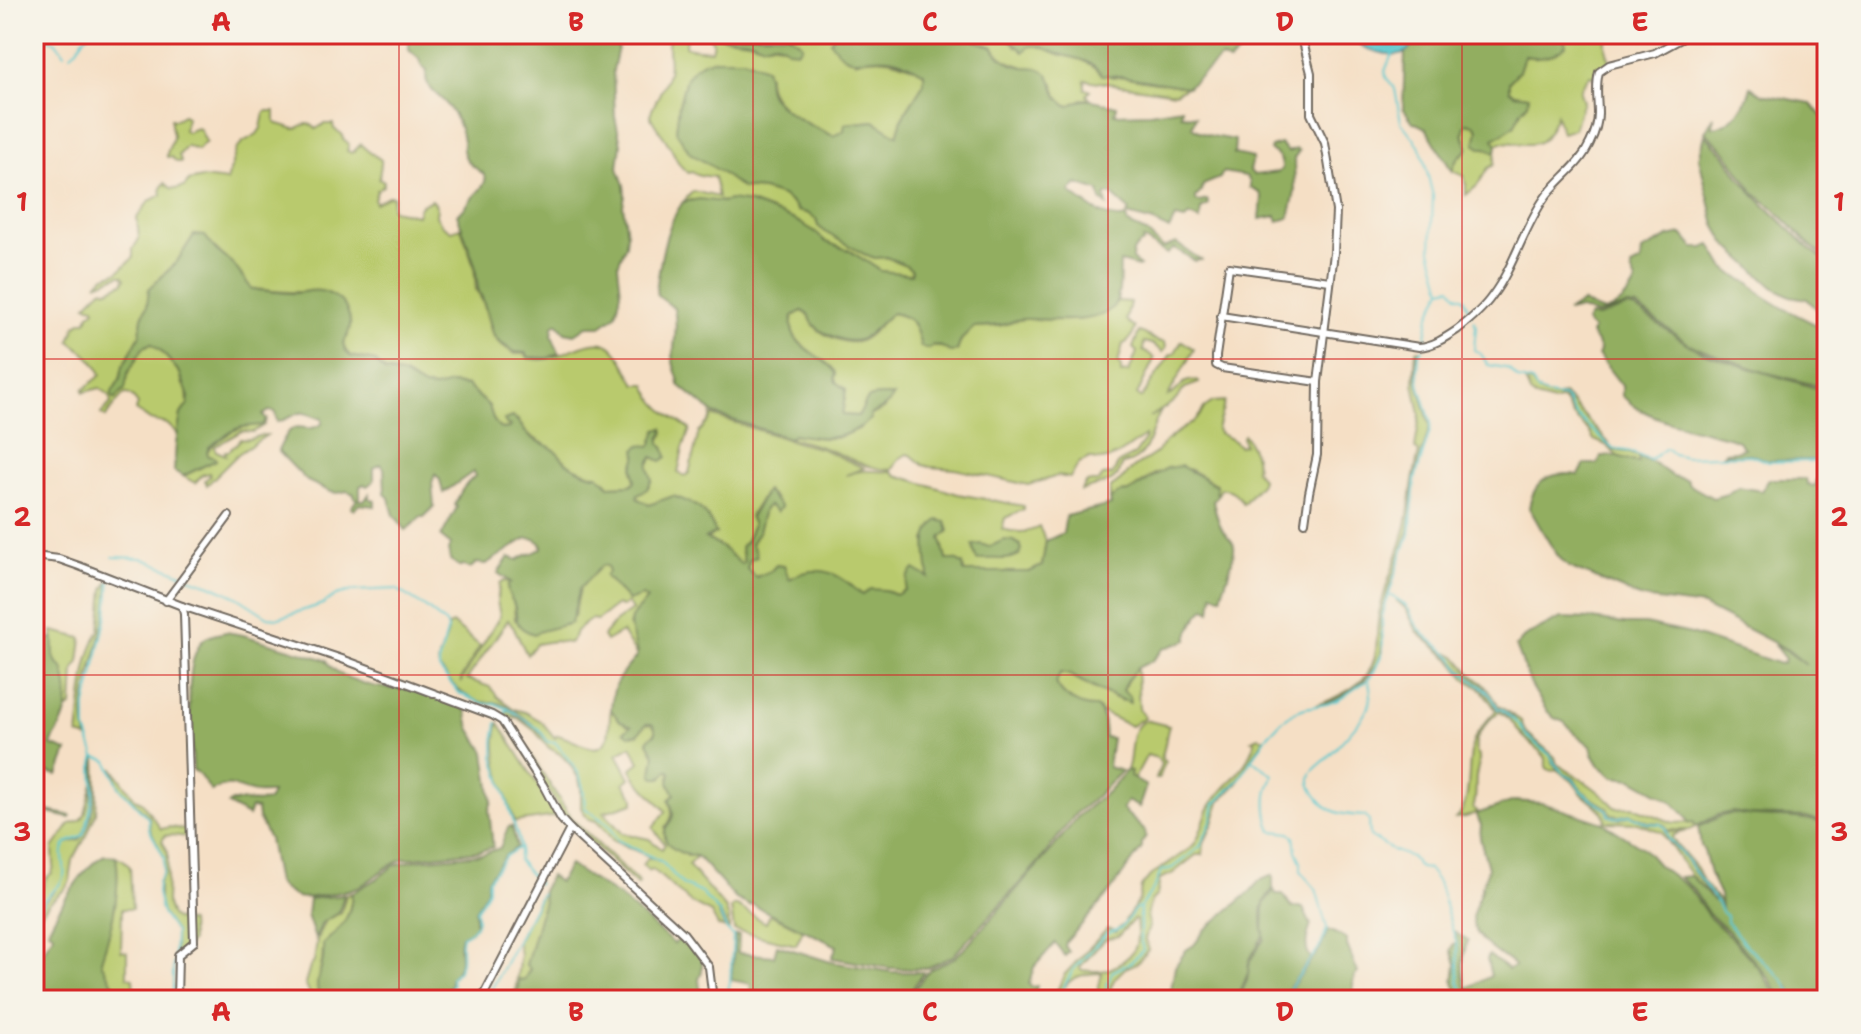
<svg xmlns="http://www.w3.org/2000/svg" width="1861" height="1034" font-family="'Shantell Sans',sans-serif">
<rect width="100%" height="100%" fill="#f7f3e8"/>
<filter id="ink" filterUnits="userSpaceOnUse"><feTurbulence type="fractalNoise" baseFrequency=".0125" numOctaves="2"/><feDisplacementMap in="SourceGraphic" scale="16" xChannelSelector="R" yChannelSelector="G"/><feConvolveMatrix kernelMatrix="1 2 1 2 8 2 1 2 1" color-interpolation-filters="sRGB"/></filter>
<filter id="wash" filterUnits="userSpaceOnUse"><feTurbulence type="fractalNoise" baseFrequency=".006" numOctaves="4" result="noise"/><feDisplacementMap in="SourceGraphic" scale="32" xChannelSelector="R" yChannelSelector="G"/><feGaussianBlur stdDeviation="1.8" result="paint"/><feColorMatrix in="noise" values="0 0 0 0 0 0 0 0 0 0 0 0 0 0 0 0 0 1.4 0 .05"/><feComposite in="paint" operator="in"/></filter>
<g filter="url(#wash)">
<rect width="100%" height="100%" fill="#f5dfc5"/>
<g fill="#b9ca6d" stroke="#727a4c" stroke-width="2" fill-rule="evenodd">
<path d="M670,34H686L685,46C690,49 704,49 711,50L713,42L708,34C719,34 734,37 746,39C750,40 754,42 758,43C772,46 776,40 789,50L798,41L787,34H835L831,42L855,61C882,55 901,60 924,73V83L903,116L897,136L873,121L846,124L844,131L834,136C808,125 766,107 768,75L686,78L679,105L676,131L690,153L717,169L742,188L763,190L782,196L794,205L798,211L807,213L816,219L818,226L825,232L864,254L875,258L886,257L906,265L912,270L911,275L881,271L850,251L826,242L814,231L795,220L750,203L691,200L683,202L693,191L718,197L714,177L697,175L692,172L688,173C677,165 676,156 669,145C663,134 654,126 650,115C655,101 664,88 668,73C671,60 665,47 670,34Z"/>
<path d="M971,34H990L992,36L1009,38L1017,47L1040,45L1059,54L1079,58L1112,77L1120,76L1187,87L1175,93L1085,80V89L1090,90L1087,95L1090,99H1082L1069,106C1059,100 1055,95 1054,83C1046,79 1037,74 1029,69C1016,63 1000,62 994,47L976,41Z"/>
<path d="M1563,34H1608C1603,43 1607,54 1611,63L1595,77L1590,75L1582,86L1580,92L1583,101L1574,129L1562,133L1556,115C1541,152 1537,144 1501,142L1497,145L1494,139L1514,126L1521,111L1528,103V96L1514,94L1509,90V82L1519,71L1524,56L1564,36Z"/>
<path d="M267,111H275V123L295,129C304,125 308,120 316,129L324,124H333L334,129L342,134L343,139L349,144L347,151L352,153L361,144C366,152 380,158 381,160C382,163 379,174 379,179L384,181L383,186L377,190L374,200L375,203L388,196H393L391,206L392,210L417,215L420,206L431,200L434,202L437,207L436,216L442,225L451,231L461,228L474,266L476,290L483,302L492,334L498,342L510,351L515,354H525L528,358C533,359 541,360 546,359C564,356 595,333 612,347C623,357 628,372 636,384H646C653,406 672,417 690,429L683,448L678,473L685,476L689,473L699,432L711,419V415L799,443L823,449L864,468L846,475C867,467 872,473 892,471L896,475L958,494L1024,506V509L1005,518L1002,529C1015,533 1027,534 1039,527L1046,541L1042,566L1029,572H964L955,560H946L941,538L948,530L946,522L926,540L930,579L923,574L909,577L905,590L896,595L884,590L863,595L855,590L849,583L789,579L784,566L776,565L771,571L756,577L747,569L750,559L751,544L758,532L764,509L775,499L766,490L749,517L753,525L746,541L741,547L744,563L740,564L723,548L706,538L716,534C706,508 698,506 673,496L649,505L637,498C639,490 649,461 653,457L661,460L665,449L660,443V439L664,434L652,446L637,455L633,468L635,481L631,485L609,486L606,481L569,465L555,450L527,434L518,420L513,417L505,420L511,426L509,428L502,429L498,427L493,419L489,406L467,386L452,384L435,388L424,387L402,374L385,371L375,361L350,356L345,350L343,343L348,336L344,305C323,287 315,293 290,292C278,292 265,290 252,289C230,269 223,247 194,235L176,263L149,289L147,306L142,317L140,335L123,366L120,379L112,392L115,399L124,389L128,373L143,348L151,343L162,352L180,373L183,385L187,390L188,404L181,414L178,434L167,424L150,420L136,410L138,404C127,388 123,393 114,406C111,410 108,413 106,417L101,414L111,403L109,395L100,388L84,392L83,390L101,375C95,359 82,351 70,341L76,325L83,321H87L89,314L95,309L94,307L86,305L103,288L108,290L123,283L125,278L123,275H120L97,284L103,277L119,271L133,258V249L139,239L137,218L149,201L162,195L161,188L165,183L171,188L176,189L184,187L189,181L202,178L227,181L236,150L243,142L257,134L261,128L264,113Z"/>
<path d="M183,115L187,117L184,130L187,132L197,128L200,129L206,142L197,150L187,146L179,155L181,162H177L171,157H167C166,149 173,144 173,136C172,130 170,126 171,119L174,120Z"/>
<path d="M1467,123L1475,125L1478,130L1476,144L1496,153L1494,165L1488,168L1477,186L1466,195V185L1464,176L1452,171L1456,161L1468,147C1464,138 1461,131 1467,123Z"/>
<path d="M1117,301L1130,302L1126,320L1135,328C1134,334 1130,342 1123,344L1118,363L1121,367V373L1129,372L1137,352L1133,348L1139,332C1150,334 1151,342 1165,342L1166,348L1163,352L1152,344L1144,342L1143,351L1151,355L1154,359L1137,395L1141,398L1171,354H1174L1182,341L1194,349L1168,396C1184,389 1178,379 1198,381L1199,383L1185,388L1175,401L1150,417L1161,411C1148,432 1152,458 1123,464C1121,468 1119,472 1117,476C1108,487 1090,485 1080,492L1087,482H1098L1103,476L1112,475L1119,463L1135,454L1144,441L1145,436C1131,445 1109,467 1090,458L1079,463L1070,478L1058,476L1028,485L955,469L930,467L923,465L911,455L907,454L899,459L893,469C870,471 852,459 832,451C818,445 804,442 789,438L793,434L825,438H836L847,434L859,429L870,416L885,408L893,396C859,397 877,398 857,416L842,415L846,390C845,389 837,383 836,382C832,373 839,377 833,369C819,354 784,343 793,316L802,311L809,315C811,321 814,327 820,331C828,337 847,344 857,342C871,338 881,321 892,313C916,318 915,327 921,347L929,349L932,345L957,351L961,340L974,327C985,326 996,327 1007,324C1013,322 1018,319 1025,319C1059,318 1092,329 1117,301Z"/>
<path d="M1416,350H1419L1416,363L1417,380L1430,426L1414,480L1409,531L1403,546C1396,569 1386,593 1381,617C1379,629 1384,641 1381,654C1374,680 1341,701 1316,705C1332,700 1359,687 1368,673C1380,654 1375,635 1379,614C1385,584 1399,555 1406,525C1411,501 1412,477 1419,453L1415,449L1420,414L1414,383Z"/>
<path d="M1525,381L1532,383C1542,399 1549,394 1565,399L1570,407L1565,397L1558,396L1564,394L1608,442L1613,450L1627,452L1639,457L1638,463L1617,456L1606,445L1594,440L1588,430L1574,417L1564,401L1560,400L1553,402L1535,397L1530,393Z"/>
<path d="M1225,401L1217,429L1219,433L1234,441L1239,446L1244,445L1242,437L1244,435C1251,446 1258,457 1255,470L1261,478V483L1243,504C1238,495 1232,488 1221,489L1217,496L1216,484L1189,469L1156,473L1129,492L1120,493L1110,499V488C1119,483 1124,478 1130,471C1137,464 1149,459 1157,452C1160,449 1162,445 1165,442C1177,429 1197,425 1204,408L1213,402Z"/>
<path d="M266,420L264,425L253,432L242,431L214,447L216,451L226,455L225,451H229L241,439C251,442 257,434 267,435L238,454L207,485L205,480L210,476L209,473L202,475L195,483L183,476L216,460L214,457L208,456L207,452C212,443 229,431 240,428C250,425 257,427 266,420Z"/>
<path d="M602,565L607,566L609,571L606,578L613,583L618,591L636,598L642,596L647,598L641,608L635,612L629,625L637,648V656L622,632L606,641L603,636L615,622L632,610L627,603L621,607L617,605L597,620L591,619L576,631L574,637L569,643L554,641L536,644L527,655L513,626L508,620L467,679L490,687L498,697L514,709L525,712L541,721L555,738L557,735C572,737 601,762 608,736C610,727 609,718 611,710C631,730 625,726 652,724L655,728V734L649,738L648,742L655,755L653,768L671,772L669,778L675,794L669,800C673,813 674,817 665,828L687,856H697L688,865L726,909L729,919V929L727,928L724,920L716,908L725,929L718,926L711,913L691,903L652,869L649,871L642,865L649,857L662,862L613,841L602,827L596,821L588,819L581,808V789L579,779L569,763L560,754L549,748L535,731L518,718L506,716L572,819L639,883L637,885L565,818L503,718L508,710L536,728L548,742C539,727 512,705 494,702C490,702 486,703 482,702C467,699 456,689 447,678C447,677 440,669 439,668C435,655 450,639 448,626L453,624L480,646L461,678V683L462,679L500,616L497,601L500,583L504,581L509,582L507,588L514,604L515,620C545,634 546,633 574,616L580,588ZM631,746L640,762L631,769L637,780L666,811L653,828L665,844L662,849L649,839L622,833L604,812L634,803V798L624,783L630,778L617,754Z"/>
<path d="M109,581C108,594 108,607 105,619C97,657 77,699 87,738L78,735C82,705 83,656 100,630L104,589Z"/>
<path d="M1396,600L1409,610L1414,622L1422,634L1452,658L1460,670L1482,687L1493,701L1497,710H1501L1516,721L1502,708H1498C1490,688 1474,682 1460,668C1455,663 1453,657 1447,652L1456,656L1470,673L1484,685L1499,706L1521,721L1525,731L1555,757L1557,764C1578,777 1599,789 1616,808L1633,807L1674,823L1693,822L1697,826L1690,830H1666V826L1661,823L1649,822L1630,814L1620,816L1611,815L1608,808L1590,797L1579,787L1574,778L1563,773L1555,764L1551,755L1523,732L1550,755L1554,765L1563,774L1572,779L1590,799L1607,810L1609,816L1620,819L1630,815L1648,824H1661L1665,827V832L1687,831L1673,835L1672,839L1697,868L1703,881L1719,901L1721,907L1685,856L1668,839L1666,832L1667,840L1683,856L1710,895C1691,879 1679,857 1664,837L1662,832L1637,823L1604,822L1606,819L1601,810L1582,794L1572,781L1556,769L1552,771C1544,768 1546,766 1546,759C1540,748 1530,744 1522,735C1514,726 1511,717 1499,712C1489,719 1473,736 1476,750C1476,753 1478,754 1479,756C1480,763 1477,770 1476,776C1475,788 1477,798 1473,809L1478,812L1466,817L1456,818C1473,805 1466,763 1473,742C1477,730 1488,720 1496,710L1481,689L1466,679L1450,659L1418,633L1406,609Z"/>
<polygon points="53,631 82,638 79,662 74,669 72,706 67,710 66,679 54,660"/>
<path d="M1137,668L1139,709L1145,717L1131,726L1101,712L1096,707C1080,708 1062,697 1056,683L1060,673L1070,675L1082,683L1122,701C1122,686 1127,679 1137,668Z"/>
<path d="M1145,720L1169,726C1165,737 1166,747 1161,758L1165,762L1159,779H1156L1161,764L1157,758L1147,755L1134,779L1129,777L1131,772L1127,770C1134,752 1126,731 1145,720Z"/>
<path d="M499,723L557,816L515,822C505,793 489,753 499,723Z"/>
<path d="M1259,737L1264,739L1263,741L1239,779L1228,790L1239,780L1238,783L1219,802L1214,821L1204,843L1203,855H1196L1172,874L1160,879L1157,895L1151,901L1147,912L1149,927L1145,939L1148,950L1137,963L1125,968L1115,978L1111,986L1110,1000H1096L1102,973C1088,973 1071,976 1064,988C1061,992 1059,996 1057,1000H1053L1064,975L1107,929L1113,930L1115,932L1126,922L1125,920L1139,900L1141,887L1150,876L1192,847C1203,834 1202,818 1211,805C1224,784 1251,766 1255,741L1252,740ZM1134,919H1136C1137,927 1138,937 1136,945C1134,955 1116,967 1107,970C1099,972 1089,971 1081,970L1080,967L1102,942L1106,939L1118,936Z"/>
<path d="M96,757L97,793L96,813L87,835L73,860L70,881L65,889L49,903L36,920L42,904L56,889C44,898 39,908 34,922V902L42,889L46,878L52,873L54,866L53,848L70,824L81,820L85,814L93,783C93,794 89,830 80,838C76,841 71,841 67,843L80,840C90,827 94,806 95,790C95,779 93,768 96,757Z"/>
<polygon points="113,768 135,799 142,802 161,829 170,827 188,830 188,837 170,835 165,836 162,841 168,853 166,902 171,916 175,919 190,922 191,942 177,957 175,957 175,932 162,913 159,902 159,882 164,873 164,857 150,829 149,817 119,787"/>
<path d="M116,856L125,861L130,867L132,909H122L121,951L127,952V977L133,978L134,997L171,1000H123L102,965L101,960C112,928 121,889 116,856Z"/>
<path d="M352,893C351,907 348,919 339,930C334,936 325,940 323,949C322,954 323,958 322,962C319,976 315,986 321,1000H313L305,984L310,967L314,962L317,940L319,933L327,919L341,913L346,895Z"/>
<polygon points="542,893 544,901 526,965 530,968 524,981 519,979 517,1000 514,1000 520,954 517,941"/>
<polygon points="733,906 737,906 766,923 770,914 803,930 796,945 734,930 731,908"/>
</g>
<g fill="#92ae60" stroke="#5e6c46" stroke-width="2">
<path d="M409,34H621L613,70L615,117L621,144L618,168L624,185L625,195L623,205L627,234L626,244L618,265L621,292L616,315L601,326H587L575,334L565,332L557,323L553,326L552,336L559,353L548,358L528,357L526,353L515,352L499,342L494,336L483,300L478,289L475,265L457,214C469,207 465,205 474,196C502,168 471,176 464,154C462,150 463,145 463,141C462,129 455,116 448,106C439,94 422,88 427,71L421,65L419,59L409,50Z"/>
<polygon points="715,34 787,34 798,41 802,45 797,51 789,50 782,45 773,42 764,45 751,40 723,37"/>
<path d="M835,34H971L976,41L994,47C998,56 1009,64 1019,66C1028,69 1036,65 1044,71C1059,81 1047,94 1069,106C1087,94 1097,102 1117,106L1115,114L1150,113L1182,108L1181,115L1196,116L1192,127C1205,137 1220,137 1235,140L1234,154L1253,158L1250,171L1254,175L1278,172L1282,169C1283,160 1278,154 1270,150L1271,147L1280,144L1288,152L1296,149L1299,151L1294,158L1295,192L1289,218L1278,221L1276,216L1260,219L1262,197L1260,193L1250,188V182L1246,176L1223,172L1220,178L1203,185L1202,191L1196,197V201L1200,202L1207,200L1209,205L1201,209L1200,220L1189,216L1185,220L1175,218L1169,230L1154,222L1127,215L1129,210L1111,194H1107L1105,197L1107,205L1101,200L1099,191L1077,184L1070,192C1084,203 1108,223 1126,217L1128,224L1146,232L1163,248L1176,243L1201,260L1195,261L1174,248L1167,254L1143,239V243C1135,247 1132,251 1132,260L1140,266L1138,267L1120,262C1119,273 1121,289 1117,300C1106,329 1047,318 1024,319C1017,319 1012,322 1006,324C996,327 985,326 974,327L961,340L957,351L950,352L942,347L933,345L929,349L921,347C916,327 916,318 892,313C870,330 864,351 832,336C820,331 814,328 809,315L802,311L793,316C784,344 819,354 833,369C840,377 832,373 836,382C837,383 845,389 846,390L842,415L858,416C863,411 863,404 868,399C873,394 887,397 894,396C888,406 880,410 870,415L871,419C845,441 825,440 793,434L789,438L714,414L679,385C679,376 673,368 673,360C674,342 678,326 674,308L658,296L656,290C661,259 664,228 683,202L700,199L722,202L730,200L750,203L795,220L814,231L826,242L850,251L881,271L911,274L912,270L906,265L886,257L875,258L864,254L825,232L818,226L816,219L807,213L798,211L794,205L782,196L763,190L742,188L716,169L690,153L676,131L679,105L686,78L694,68L705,61L716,59H744L765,68C769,76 766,84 770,93C779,112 815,128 834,136L844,131L845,124L874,121L897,135L903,116L924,83V73C913,67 900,59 888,58C859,55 850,71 830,41Z"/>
<path d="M990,34H1253L1249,43L1229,62L1221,58L1187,87L1120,76L1102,75C1091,57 1071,59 1054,52C1047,50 1042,45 1035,46C1027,46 1029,47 1024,52L1010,38L1004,39Z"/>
<path d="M1418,34H1563L1566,45C1554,57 1540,59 1524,56L1519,71L1509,82V90L1514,94L1529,96L1528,103L1521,111L1514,126L1494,139L1497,145L1496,153L1486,148H1480L1475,144L1478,130L1475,125L1467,123C1461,131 1463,139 1468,147C1466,153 1464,152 1460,156C1456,159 1454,166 1452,171L1426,128L1413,122L1403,108L1405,53L1410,47Z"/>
<path d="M1751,87L1762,94L1810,103L1827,122V259L1810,245L1771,206L1755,194L1725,151L1705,132L1714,116L1713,127C1732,125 1747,104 1751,87Z"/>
<polygon points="1705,135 1724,154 1741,179 1755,196 1809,248 1827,262 1827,316 1822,314 1807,299 1790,296 1773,287 1726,244 1715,225 1699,158"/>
<path d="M1682,234L1694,248H1703L1711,245L1724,267L1738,278L1750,283L1762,295L1783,308L1827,330V388L1764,372L1705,351L1689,344L1637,307L1627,306L1597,315L1580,309L1567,312L1583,302C1589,305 1595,310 1601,311C1615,313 1631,293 1636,282L1631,271V267L1641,262L1642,251L1669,237Z"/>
<path d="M194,235L205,236L216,250L233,264L252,289C267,291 282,293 296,293C305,292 312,289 321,291C346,297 359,321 343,343L345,350L350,356L375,361L385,372L401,374L424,387L435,388L451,384L467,386L489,406L493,419L498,427L502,429L509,428L510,426L506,424L504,420L512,417C521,421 522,430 529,436C536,442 546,444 553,449C559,453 562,459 567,463C574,468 591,476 598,475L609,486L631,485L635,481L633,468L637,455L636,449L640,445L651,446L657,430L663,428L664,432L660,439V443L665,449L667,457L661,461L653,457C645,466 650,470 652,480L647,489L638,494L637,498L649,505L673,496C698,505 705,508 716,533L705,538L723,548L741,564L744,562L741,547L746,541L753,525L750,518L766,491L781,507L777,512L768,505L764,509L758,532L751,544L755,550L757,557L750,559L747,569L756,577L771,571L776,565L784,566L789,579C809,568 827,567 847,582C853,586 856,591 863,595L870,589L884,590L896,595L905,590L908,577L914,569L929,578C928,558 920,535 938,520L946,522L949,531L941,538L946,560H955L963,564L964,572H1029L1042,566L1046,541L1063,533L1066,516L1111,505L1110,499L1120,493L1129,492L1167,468L1181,466L1216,485L1217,496L1213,500C1214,508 1219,524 1223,531C1226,537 1233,539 1234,546C1236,555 1224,586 1221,597L1213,593L1211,611L1205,608C1196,617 1189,628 1187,640L1163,649L1152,661L1137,668L1127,680L1122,690L1129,696L1130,703L1098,690L1070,675L1060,673L1056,683C1062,697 1080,708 1096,707C1105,716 1104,725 1105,737L1112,738L1108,767L1122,771L1090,802L1077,812L1039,862L953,956L927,968L911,969L890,968L832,958L837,946L751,904L750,906L736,899L697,856C684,856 661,847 665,830C667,823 674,821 673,813C673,811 670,801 669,800L675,794L669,783L671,772L668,770L661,778H655L652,773L655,755L648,742L649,738L655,734V728L652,724H646L638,734L629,735L624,731L631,726L620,721L611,710C613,681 619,677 637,656C637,643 625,626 633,615C637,609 643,605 647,599L642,596L628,601L605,576L609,571L607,566L602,565L580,588L571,623C560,627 542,629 534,634C510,626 520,617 513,602C508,593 506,593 509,582L512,583L498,573L509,557L518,560C525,553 534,555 542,548L541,543L535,539L527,538L486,564L476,563L470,569L463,565L461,567L450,560L448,550L451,545L441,537L457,507L455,505C460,492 464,485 475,476L473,472L443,493L440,480L435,474L432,483L434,507L424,517H421L406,530L394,515L389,498L385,493L384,468L381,464L374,468V481L367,486L364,484L360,486V500H365L369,494V498L375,501V506L359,504L354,510L351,508L357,499L354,496V494L347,491L338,493L331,492L307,481L278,451C297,409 298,438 322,424V419C292,406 301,416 277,422L275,412L269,411L263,415L266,420L262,425L242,427L234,430L209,447L207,452L208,456L214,457L216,460L183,476L174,471L176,443L181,414L188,404L189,397L180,373L162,352L151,343L143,348L128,373L125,389L115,399L112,397V392L120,379L123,366L140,335L142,317L147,306L149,289L176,263Z"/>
<path d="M1627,307L1636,309L1689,345L1704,353L1733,363L1813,387L1827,390V465L1823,466L1813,460L1767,461L1751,454L1736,455L1727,454L1721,456L1725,452L1735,451L1744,448L1738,441L1731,438C1703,430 1670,425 1643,411C1635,408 1629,401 1622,396V386L1598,355L1600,351L1597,343L1591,334L1593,330L1586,322L1590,316L1598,317Z"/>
<path d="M1601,456H1617L1638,463L1639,457L1655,464L1672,476L1688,480V484L1713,498L1727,494L1738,487L1762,491L1769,479H1806L1807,485L1815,486L1817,480L1827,478V672L1822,671L1827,673V824L1807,817L1749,815L1733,812L1718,815L1697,826L1693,822L1689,823L1684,814L1671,801L1632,779L1614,777L1600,766L1593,754L1591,746L1577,735L1564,722L1554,718L1546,710L1531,685L1516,646L1524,637L1561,618L1592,619L1624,624H1645L1691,634L1780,664L1784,662L1785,659L1774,645L1788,652L1806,665L1788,650L1703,606L1642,598L1569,567C1554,556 1540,525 1529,508C1534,479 1551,471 1579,475L1585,464H1598Z"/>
<path d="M1004,540L1013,541L1020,545L1022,549L1019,555C1003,563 994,556 977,560L974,552L973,545L981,544L989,547Z"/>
<path d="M226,632L243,635L327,660C332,676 371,687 387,688C396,689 405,687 413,689C430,693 449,703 466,709L470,728L485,752L492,801L489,810L493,847L480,851L403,859C385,865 376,878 360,886C349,891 308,900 297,897C290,895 281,888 277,883L269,839L258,818L257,809L251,808L248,816L228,805L230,802C243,800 255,803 268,801L272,793C266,793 258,794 251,792C230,787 233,781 211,791L197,772L193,770C192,739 181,663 203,640C210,634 218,634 226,632Z"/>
<path d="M54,638C54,650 51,662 63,668C68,685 70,705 63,721C60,730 55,734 51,745L67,751L58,775L46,772L37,806C45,813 60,812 71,816L70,818L48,813L34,816V643L45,645L48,639Z"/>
<polygon points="1127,770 1131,772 1130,777 1146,786 1139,807 1127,801 1122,809 1145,831 1146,836 1142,843 1142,848 1105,898 1066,942 1065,946 1069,952 1065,956 1055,943 1034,967 1029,984 1031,987 1037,986 1036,990 1025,1000 906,1000 929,970 954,958 966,947 1053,848 1079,815 1107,792"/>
<path d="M1514,801L1542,803L1603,823L1643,848L1658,865L1689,888L1709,917L1732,938L1759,968L1780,1000H1465L1456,988L1454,982L1456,964L1451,950L1453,944L1457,945L1454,932L1468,941C1462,954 1461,974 1467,988L1491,976L1487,959L1489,955L1508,970L1515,966C1498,952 1474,942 1472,917L1488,868L1480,838L1481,825L1476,814Z"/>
<path d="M1733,813C1764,820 1797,813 1827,825V1000H1795L1788,985L1793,1000H1782L1769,978L1729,932L1708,913L1692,888L1679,877L1691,876L1721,908L1720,895L1710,874L1704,851L1701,846L1698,827L1719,817Z"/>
<path d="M512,826L517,847L505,856L487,880V890L475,911V925L471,931L461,936C455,954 468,961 450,979V985L437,1000H321C312,982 321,975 323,959C324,954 323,949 323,944C341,927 351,920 352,893L378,878L394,865L416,860L483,854L500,848L508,827Z"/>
<path d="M105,855L116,856C121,889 112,928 101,960L102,965L123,1000H40C28,975 40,955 54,934L48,930C57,911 85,863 105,855Z"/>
<polygon points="569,865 621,898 674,944 683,936 702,960 702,972 699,979 701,1000 517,1000 519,979 524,980 530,969 526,965 544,901 542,891 550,876 559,882"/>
<path d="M1273,875V889C1259,906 1262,912 1263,933L1264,904L1274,890L1276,894H1283L1292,908L1299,907L1303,908L1311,925C1307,936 1303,947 1311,958L1289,988L1286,1000H1238L1247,980L1250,961L1264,939V934L1249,961L1248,973L1237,1000H1159L1171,989L1175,967L1186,950L1194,945L1205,930L1250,892L1259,881Z"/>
<polygon points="344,895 339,912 322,923 315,939 307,915 309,899"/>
<path d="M1328,930L1347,939V945L1358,973L1354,976C1352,985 1353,994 1360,1000H1288L1292,987L1321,947Z"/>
<polygon points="735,935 739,935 738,953 774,956 777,945 831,962 892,972 924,972 904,1000 749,1000 751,984 731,980"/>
</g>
<path fill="#59c7cd" stroke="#42797c" stroke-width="2" d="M1346,34H1418C1415,39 1412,47 1407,51C1393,61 1355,47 1346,34Z"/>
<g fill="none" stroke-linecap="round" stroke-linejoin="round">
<g stroke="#59c7cd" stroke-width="2">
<polyline points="38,34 56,42 64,54"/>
<path d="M71,54C79,49 81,38 89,34"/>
<polyline points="1392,54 1385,71 1386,77 1395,89 1401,122 1419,145 1423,156 1433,196 1431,250 1442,289 1429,317 1425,343"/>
<polyline points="1442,289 1451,287 1457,295 1464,298 1471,315"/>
<polyline points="1474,321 1476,326 1474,350 1481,354 1488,365 1505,368 1511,371 1518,379 1532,382 1537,390 1546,395 1563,397 1566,399 1574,413 1613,449 1627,451 1650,460 1666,448 1673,454 1686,457 1751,455 1768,462 1813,461 1824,467 1827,467"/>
<polyline points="113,557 141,558 182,574"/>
<path d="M189,578L211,585L237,597L268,617L279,618L323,604L336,595L352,591L396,589L425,607L446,624L448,629L439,660V669L459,693L477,701L485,704L494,703L514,712L539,729L548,742H555C577,770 583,771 585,808L605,822L611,829L617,840L662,862L682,884L701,893L719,912L726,929L733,936L730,982L726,1000"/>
<path d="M1391,596C1415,607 1408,617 1423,633C1431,642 1444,648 1452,657C1458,664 1453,662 1459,668C1473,684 1489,686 1498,709H1501L1520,725L1526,735L1551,756L1555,764L1564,774L1573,779L1579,788L1591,799L1608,810L1609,815C1617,820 1622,816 1630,815L1648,823L1661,824L1665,827L1668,839L1684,856L1716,901L1722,913L1727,916V922C1736,932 1744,944 1753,952C1768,966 1787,978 1794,1000"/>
<path d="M1369,682C1371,690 1372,699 1369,706C1364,720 1336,747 1326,759C1322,763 1316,767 1312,772C1304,785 1322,806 1334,811C1344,816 1354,815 1365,816L1369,821L1370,836L1394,851L1411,857L1420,868L1428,869L1438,882L1457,945L1459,983L1468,1000"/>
<polyline points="502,717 508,708"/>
<polyline points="497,723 494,741 494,757 518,837 520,847 518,860 538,884"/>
<polyline points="95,757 107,760 119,787 148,818 149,829 164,857 163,873 158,882 157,893 162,914 175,932 174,958"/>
<path d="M1253,760L1273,775C1272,780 1270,784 1268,789C1265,801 1267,820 1272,831L1290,833L1294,837L1296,851L1301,862V872L1316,889L1327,928L1321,945L1290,988L1287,1000"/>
<path d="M34,924C37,916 39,906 44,900C51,891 61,887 64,875C66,866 59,851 66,844C71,839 77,841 83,835L87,825L94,793L93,763L95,757L86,729V705L107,615L110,582"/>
<polyline points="173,1000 173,963"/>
<path d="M438,1000L452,985L451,978C468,963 458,954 462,936C473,931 480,924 476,911L488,890V880L506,856L520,847"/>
<polyline points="486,1000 541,894"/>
<polyline points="1057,1000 1073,970 1106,934 1121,928 1135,909 1140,907 1155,886 1161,871 1172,868 1200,847 1212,820 1215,804 1239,780 1266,738 1282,721 1294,712 1305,708 1327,704 1338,700 1368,680 1374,672 1383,652 1382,617 1403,550 1410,535 1415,480 1430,431 1431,422 1420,386 1418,372 1419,353 1423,349"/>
<polyline points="1106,1000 1107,985 1112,972 1131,962 1143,950 1140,938 1140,908"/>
</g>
</g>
</g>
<g filter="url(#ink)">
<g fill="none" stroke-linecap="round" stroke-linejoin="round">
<defs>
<g id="minor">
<polyline points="1301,34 1311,73 1311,114 1325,143 1336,211 1334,253 1318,382 1317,455 1309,493 1305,522"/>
<path d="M1221,316L1419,347C1433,346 1445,338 1457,330C1470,320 1483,309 1492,296C1514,267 1523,229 1544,199C1558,179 1580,166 1590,143C1594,135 1598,123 1598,114C1598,99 1595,87 1599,72L1609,65L1655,53L1690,34"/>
<polyline points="1318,382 1222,368 1216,365 1216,356 1229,267 1330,281"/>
<polyline points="34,556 59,559 79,566 182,606 184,614 194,942 178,955 177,1000"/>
<polyline points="166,601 229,516"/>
<polyline points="182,606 342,659 492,715 502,721 543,785 561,819 570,829 481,1000"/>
<polyline points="570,829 684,934 709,967 713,1000"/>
</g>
</defs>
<use href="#minor" stroke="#726a61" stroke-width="10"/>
<use href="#minor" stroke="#fff" stroke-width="6"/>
</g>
</g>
<path fill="none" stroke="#d62828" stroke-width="2" stroke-opacity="0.55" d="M399,34V1000M753,34V1000M1108,34V1000M1462,34V1000M34,359H1827M34,675H1827"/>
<rect width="1861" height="1034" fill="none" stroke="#f7f3e8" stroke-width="88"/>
<rect x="44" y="44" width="1773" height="946" fill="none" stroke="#d62828" stroke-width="3"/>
<g font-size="26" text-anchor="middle" font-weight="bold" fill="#d62828">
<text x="221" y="31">A</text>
<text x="576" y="31">B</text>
<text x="930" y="31">C</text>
<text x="1285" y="31">D</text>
<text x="1640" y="31">E</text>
<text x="22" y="211">1</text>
<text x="1839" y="211">1</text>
<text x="22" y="526">2</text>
<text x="1839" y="526">2</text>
<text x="22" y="841">3</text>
<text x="1839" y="841">3</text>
<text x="221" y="1021">A</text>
<text x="576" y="1021">B</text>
<text x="930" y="1021">C</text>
<text x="1285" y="1021">D</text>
<text x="1640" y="1021">E</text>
</g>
</svg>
